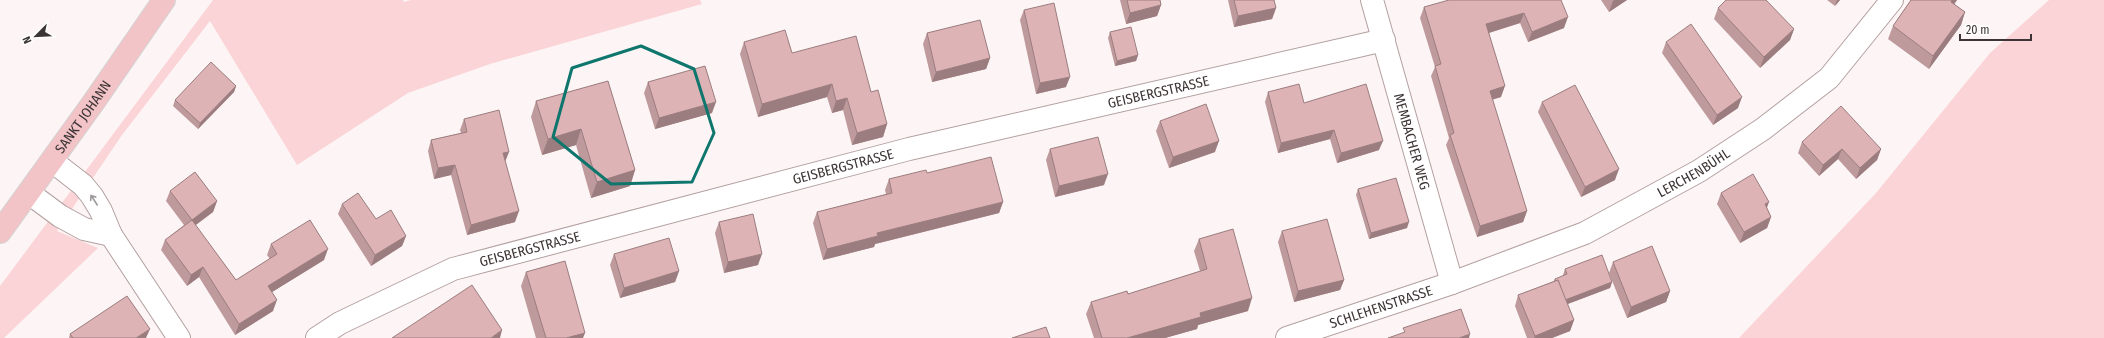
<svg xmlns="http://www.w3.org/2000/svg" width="2104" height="338" font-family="'Fira Sans Condensed',sans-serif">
<rect width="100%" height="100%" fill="#fdf5f5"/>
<g fill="#fbd4d7">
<polygon points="213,0 403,0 404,2 411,0 700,0 702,4 490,64 408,93 297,165 210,21 122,135 57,231 98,248 4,338 0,338 0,286"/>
<polygon points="2049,0 2104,0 2104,338 1739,338 1876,193 1990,53"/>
</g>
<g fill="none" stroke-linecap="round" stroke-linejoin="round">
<defs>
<g id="minor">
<path id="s1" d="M1372,0L1452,283"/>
<polyline points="52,161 83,185 92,196 101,211 111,235 179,338"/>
<polyline points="29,193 60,216 84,229 111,235"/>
<path id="s2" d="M317,338L340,323L453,269L909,149L1384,40"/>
<path id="s3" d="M1287,338L1452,283L1585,233L1699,171L1763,129L1829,78L1892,0"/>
</g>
<g id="major">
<path id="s4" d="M0,232L93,103L164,0"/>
</g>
</defs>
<use href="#minor" stroke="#b4a0a1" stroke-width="24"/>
<use href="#major" stroke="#d4d3d3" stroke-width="24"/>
<use href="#minor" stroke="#fff" stroke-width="22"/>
<use href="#major" stroke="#f2c3c7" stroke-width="22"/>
</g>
<g fill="#bf9a9d">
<polygon points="1120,0 1160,0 1161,5 1157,16 1126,24"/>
<polygon points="1228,0 1274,0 1276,8 1272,19 1234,27"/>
<polygon points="1561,0 1564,28 1528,42 1520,23 1489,33 1501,97 1492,100 1527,211 1523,222 1477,237 1446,145 1449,138 1431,76 1435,67 1420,18 1424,7"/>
<polygon points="1601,0 1627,0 1609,12"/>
<polygon points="1827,0 1840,0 1835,6"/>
<polygon points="1911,0 1957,0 1954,4 1965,12 1961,25 1929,69 1888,39 1893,26"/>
<polygon points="1718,8 1794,29 1790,40 1760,68 1714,19"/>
<polygon points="1024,10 1066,87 1036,94 1020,20"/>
<polygon points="1110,32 1138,55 1136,61 1115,66 1108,38"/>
<polygon points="927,33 990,58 986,69 932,82 923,44"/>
<polygon points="744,42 871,92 887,124 883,137 852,145 843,110 832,113 827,97 758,117 740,54"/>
<polygon points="1666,42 1738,108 1713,125 1662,53"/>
<polygon points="608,81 635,170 630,186 591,198 576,145 542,155 531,117 536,101"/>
<polygon points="648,82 712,113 655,129 644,93"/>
<polygon points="236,86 234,92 198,129 173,106 175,100"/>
<polygon points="1268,92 1304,103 1379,150 1337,163 1330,139 1278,153 1265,102"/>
<polygon points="1542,102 1615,180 1581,197 1538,112"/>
<polygon points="464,119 505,162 515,222 467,235 451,175 434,179 428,151 431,140 461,133 460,130"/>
<polygon points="1160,121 1215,152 1169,168 1156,131"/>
<polygon points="1802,142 1881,149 1877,160 1856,179 1838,159 1819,176 1798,153"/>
<polygon points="1050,149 1104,185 1055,197 1046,160"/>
<polygon points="927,173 1003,202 999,213 875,244 874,247 823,260 813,223 817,212 886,194 885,190 889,179"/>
<polygon points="1358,189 1407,228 1369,239 1356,195"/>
<polygon points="170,191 217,201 213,212 195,225 236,280 270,259 267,255 271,244 324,260 272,292 273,311 235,335 199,277 187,286 161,250 165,240 184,225 166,201"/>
<polygon points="1721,193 1767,208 1771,217 1767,228 1740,243 1717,204"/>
<polygon points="342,204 406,236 402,246 371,266 338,214"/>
<polygon points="719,222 758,265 724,273 715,233"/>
<polygon points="1282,231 1344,280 1340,290 1294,302 1278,242"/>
<polygon points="1199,239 1248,311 1198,325 1197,329 1165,338 1094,338 1086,314 1091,302 1128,294 1200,271 1194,251"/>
<polygon points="614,254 679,271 675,282 620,298 610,265"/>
<polygon points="1613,262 1670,291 1666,302 1627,318 1609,273"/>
<polygon points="1565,269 1612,282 1610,288 1567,304 1574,320 1570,331 1552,338 1527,338 1515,306 1518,295 1554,281 1555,279 1563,276 1563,275"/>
<polygon points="526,272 583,338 536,338 521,286"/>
<polygon points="70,334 146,338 69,338"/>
</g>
<g fill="#9b7d7f">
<polygon points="1614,0 1627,0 1609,12 1613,1"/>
<polygon points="1837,0 1840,0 1835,6"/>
<polygon points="1952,0 1957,0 1947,15 1951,2"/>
<polygon points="1161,5 1157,16 1126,24 1130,13"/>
<polygon points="1276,8 1272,19 1234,27 1238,16"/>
<polygon points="1965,12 1961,25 1929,69 1933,56"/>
<polygon points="1524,13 1520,23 1482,35 1486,24"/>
<polygon points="1568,17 1564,28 1528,42 1532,32"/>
<polygon points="1794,29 1790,40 1760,68 1764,57"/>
<polygon points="1138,55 1136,61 1115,66 1117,61"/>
<polygon points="990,58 986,69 932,82 936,72"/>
<polygon points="1070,77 1066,87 1036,94 1040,83"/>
<polygon points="832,84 827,97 758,117 762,104"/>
<polygon points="236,86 234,92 198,129 200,123"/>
<polygon points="1505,86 1501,97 1486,101 1490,91"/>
<polygon points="1742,97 1738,108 1713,125 1717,115"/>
<polygon points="847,98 843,110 832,113 836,101"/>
<polygon points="716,102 712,113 655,129 659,118"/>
<polygon points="887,124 883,137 852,145 857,133"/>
<polygon points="581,129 576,145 542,155 548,139"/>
<polygon points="1334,130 1330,139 1278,153 1281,143"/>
<polygon points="1219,141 1215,152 1169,168 1173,157"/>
<polygon points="1383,141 1379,150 1337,163 1341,153"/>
<polygon points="1842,149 1838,159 1819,176 1823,165"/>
<polygon points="1881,149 1877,160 1856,179 1860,168"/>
<polygon points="509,152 505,162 503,153"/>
<polygon points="455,165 451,175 434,179 438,168"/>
<polygon points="1619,169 1615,180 1581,197 1585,187"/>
<polygon points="635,170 630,186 591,198 597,182"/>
<polygon points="1108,174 1104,185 1055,197 1059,186"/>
<polygon points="217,201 213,212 188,231 192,220"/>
<polygon points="1003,202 999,213 875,244 874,247 823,260 827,249 877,233"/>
<polygon points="1769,202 1765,213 1765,204"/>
<polygon points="519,211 515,222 467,235 471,225"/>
<polygon points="1527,211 1523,222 1477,237 1480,226"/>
<polygon points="1771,217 1767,228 1740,243 1744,232"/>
<polygon points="1409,222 1407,228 1369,239 1371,233"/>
<polygon points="406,236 402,246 371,266 375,255"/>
<polygon points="328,249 324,260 264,297 268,286"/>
<polygon points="762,254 758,265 724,273 728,262"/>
<polygon points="203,267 199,277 187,286 191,275"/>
<polygon points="679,271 675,282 620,298 624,288"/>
<polygon points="1344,280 1340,290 1294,302 1298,291"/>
<polygon points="1612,282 1610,288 1560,307 1563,301"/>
<polygon points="1670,291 1666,302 1627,318 1631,307"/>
<polygon points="1252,298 1248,311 1198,325 1197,329 1165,338 1127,338 1200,313"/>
<polygon points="277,300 273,311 235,335 239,324"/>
<polygon points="1574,320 1570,331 1552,338 1534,338 1535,336"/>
<polygon points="150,329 146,338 136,338"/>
<polygon points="502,330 500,338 491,338"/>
<polygon points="585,333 583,338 566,338"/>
<polygon points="1470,334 1469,338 1459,338"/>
</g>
<g fill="#deb3b6" stroke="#9b7d7f">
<polygon points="1127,0 1160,0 1161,5 1130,13"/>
<polygon points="1234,0 1274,0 1276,8 1238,16"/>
<polygon points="1449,0 1561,0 1568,17 1532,32 1524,13 1486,24 1505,86 1490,91 1527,211 1480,226 1450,135 1454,133 1435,66 1441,64 1424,7"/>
<polygon points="1726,0 1766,0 1794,29 1764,57 1718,8"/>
<polygon points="1911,0 1952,0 1951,2 1965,12 1933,56 1893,26"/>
<polygon points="1054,3 1070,77 1040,83 1024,10"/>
<polygon points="980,20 990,58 936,72 927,33"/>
<polygon points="1691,24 1742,97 1717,115 1666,42"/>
<polygon points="1131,27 1138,55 1117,61 1110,32"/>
<polygon points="785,30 792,53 856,36 871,92 878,90 887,124 857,133 847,98 836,101 832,84 762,104 744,42"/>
<polygon points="211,62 236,86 200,123 175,100"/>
<polygon points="705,66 716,102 659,118 648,82"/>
<polygon points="608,81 635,170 597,182 581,129 548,139 536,101"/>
<polygon points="1299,84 1304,103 1366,84 1383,141 1341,153 1334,130 1281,143 1268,92"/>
<polygon points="1575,85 1619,169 1585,187 1542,102"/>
<polygon points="1206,104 1219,141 1173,157 1160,121"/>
<polygon points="1841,106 1881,149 1860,168 1842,149 1823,165 1802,142"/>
<polygon points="499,110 509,152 503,153 519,211 471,225 455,165 438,168 431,140 467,132 464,119"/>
<polygon points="1098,137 1108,174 1059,186 1050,149"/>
<polygon points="991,157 1003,202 877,233 878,236 827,249 817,212 892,193 889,179 926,170 927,173"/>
<polygon points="195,172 217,201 192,220 170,191"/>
<polygon points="1753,174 1769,202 1765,204 1771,217 1744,232 1721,193"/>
<polygon points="1396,178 1409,222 1371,233 1358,189"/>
<polygon points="358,193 376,219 391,210 406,236 375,255 342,204"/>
<polygon points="753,214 762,254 728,262 719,222"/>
<polygon points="1327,219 1344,280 1298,291 1282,231"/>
<polygon points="192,220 236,280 277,254 271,244 310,220 328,249 268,286 277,300 239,324 203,267 191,275 165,240"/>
<polygon points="1233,229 1252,298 1200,313 1201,317 1127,338 1102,338 1091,302 1127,291 1128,294 1207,269 1199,239"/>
<polygon points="669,238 679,271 624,288 614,254"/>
<polygon points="1652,246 1670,291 1631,307 1613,262"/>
<polygon points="1602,255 1612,282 1565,300 1558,280 1555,281 1555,279 1567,274 1565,269"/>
<polygon points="565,261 585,333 566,338 546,338 526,272"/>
<polygon points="1558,280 1574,320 1535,336 1518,295"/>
<polygon points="472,285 502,330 491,338 392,338"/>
<polygon points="127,296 150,329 136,338 73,338 70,334"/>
<polygon points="1461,309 1470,334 1459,338 1388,338 1405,332 1403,328"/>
<polygon points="1046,327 1050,338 1012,338"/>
</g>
<defs><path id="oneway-shaft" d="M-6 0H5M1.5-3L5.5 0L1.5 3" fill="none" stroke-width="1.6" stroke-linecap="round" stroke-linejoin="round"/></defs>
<use stroke="#9e9a9a" href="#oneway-shaft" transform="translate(94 200) rotate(-123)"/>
<path fill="none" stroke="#0f766e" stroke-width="3" stroke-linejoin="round" d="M641,46L694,69L714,133L692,182L611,184L553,137L572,68Z"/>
<g text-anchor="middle" stroke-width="4" stroke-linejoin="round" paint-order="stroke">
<g font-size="14" fill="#3d3535" stroke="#fff">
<text dy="5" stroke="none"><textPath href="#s2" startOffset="880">GEISBERGSTRASSE</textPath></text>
<text dy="5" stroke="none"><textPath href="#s4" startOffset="142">SANKT JOHANN</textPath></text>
<text dy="5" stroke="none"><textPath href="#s1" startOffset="147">MEMBACHER WEG</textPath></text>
<text dy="5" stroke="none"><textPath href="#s2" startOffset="556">GEISBERGSTRASSE</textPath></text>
<text dy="5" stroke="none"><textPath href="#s3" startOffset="440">LERCHENBÜHL</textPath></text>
<text dy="5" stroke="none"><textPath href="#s2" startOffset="232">GEISBERGSTRASSE</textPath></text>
<text dy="5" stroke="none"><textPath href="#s3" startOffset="99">SCHLEHENSTRASSE</textPath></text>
</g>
</g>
<g transform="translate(36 36) rotate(246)" stroke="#ffffff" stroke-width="3" paint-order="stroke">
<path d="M0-3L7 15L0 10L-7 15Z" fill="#3d3535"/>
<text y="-6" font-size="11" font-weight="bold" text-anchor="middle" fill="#3d3535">N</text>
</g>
<path d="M1960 34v6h71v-6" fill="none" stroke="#3d3535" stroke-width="2"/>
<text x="1966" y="34" font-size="12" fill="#3d3535" stroke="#ffffff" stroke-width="3" paint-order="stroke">20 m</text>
</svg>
